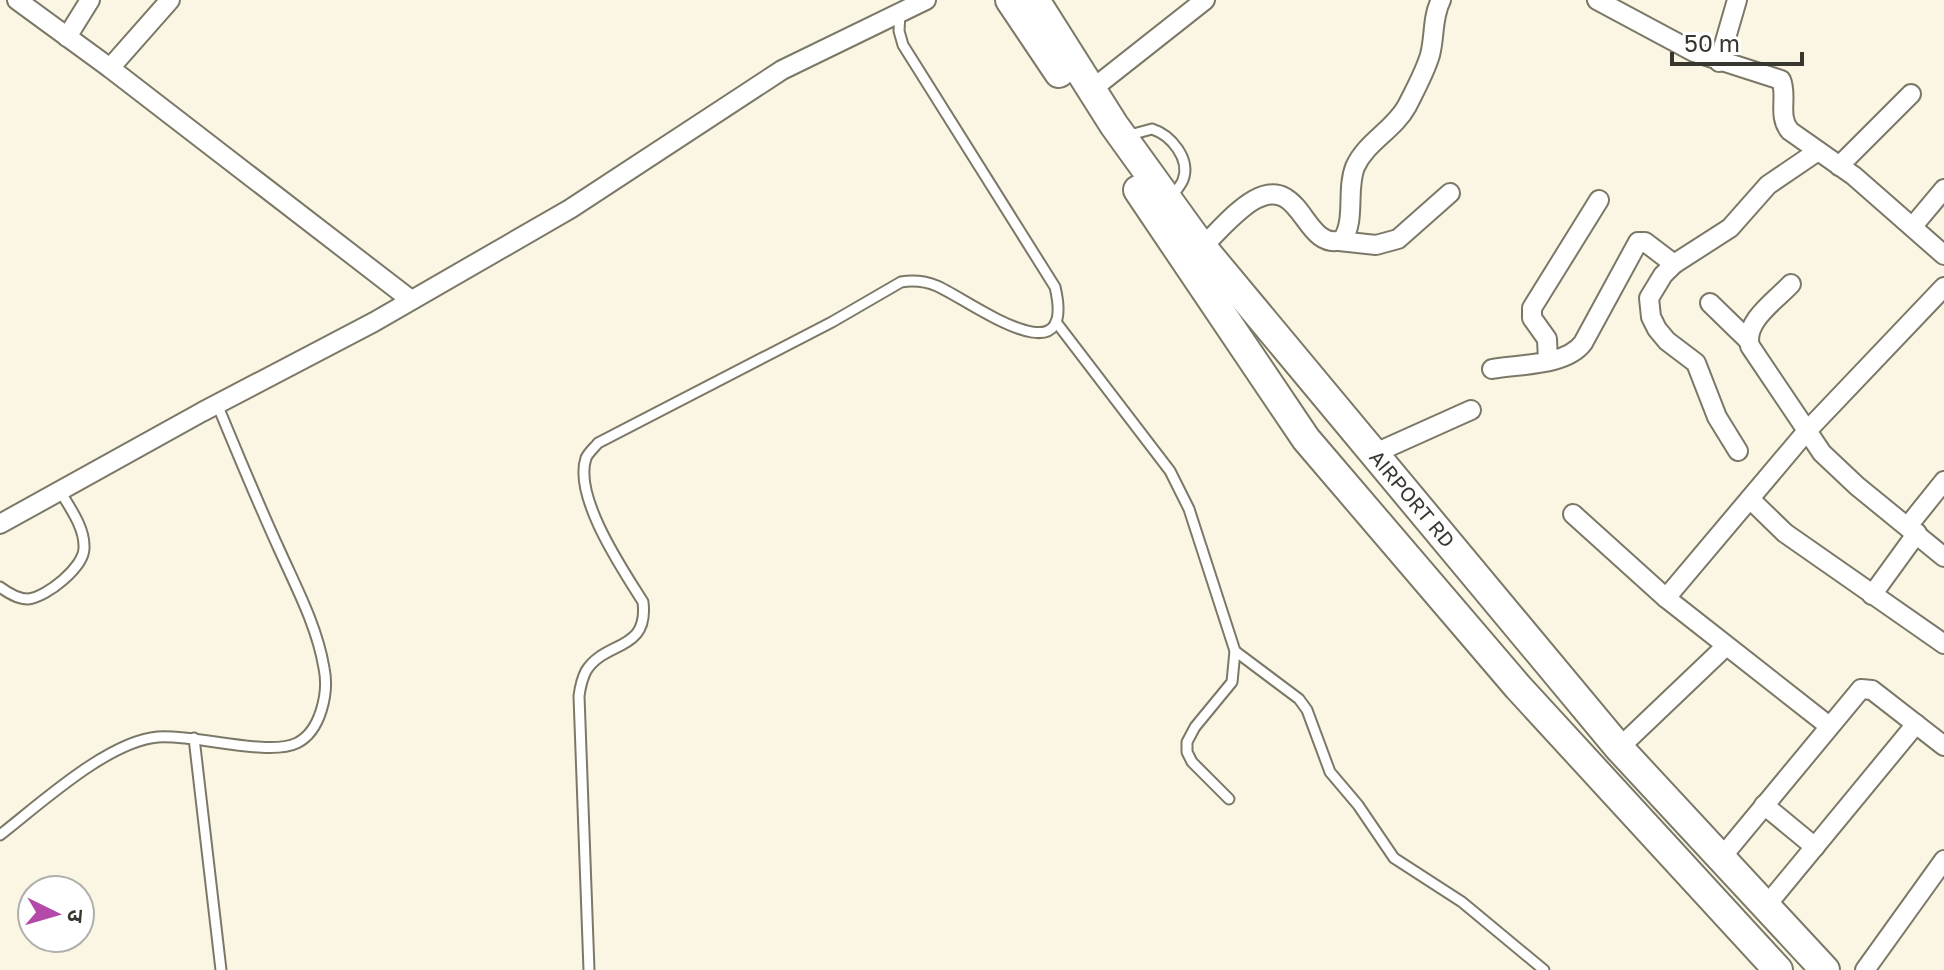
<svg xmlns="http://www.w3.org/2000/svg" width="1944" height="970" font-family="'Golos Text','Noto Sans Devanagari',sans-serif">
<rect width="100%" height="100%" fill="#faf6e3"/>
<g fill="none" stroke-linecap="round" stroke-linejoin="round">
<defs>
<g id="service">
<path d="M1126,136L1152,129C1171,135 1191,159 1183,180C1181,185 1176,191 1172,196"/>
<polyline points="1056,322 1170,471 1189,509 1235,651 1232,682 1195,727 1187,742 1187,752 1192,762 1229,799"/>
<path d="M0,587C8,593 17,599 28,599C47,597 84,567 84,548C85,528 70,508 60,491"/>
<polyline points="1235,651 1299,699 1307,710 1330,772 1358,805 1394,858 1462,902 1544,970"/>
<polyline points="194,738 221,970"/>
<path d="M0,835C40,804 108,741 158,737C195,734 268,757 297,743C321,731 329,692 324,668C317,626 296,587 279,549C257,501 237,452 217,404"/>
<path d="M589,970L579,696C580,688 582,679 586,671C605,640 649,652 643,602C623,570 573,497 586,458C588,453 594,448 598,443L832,322L901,282C914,280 925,281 937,286C966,298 1078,384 1055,287L903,45L899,31L900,13"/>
</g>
<g id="minor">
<polyline points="17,0 110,68 411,300"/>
<path d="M1597,0L1694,52L1781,80C1788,96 1777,116 1790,131L1854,176L1944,255"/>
<polyline points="67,37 90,0"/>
<polyline points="1719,62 1737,0"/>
<polyline points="110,68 170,0"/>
<polyline points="1091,90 1205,0"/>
<polyline points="1839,166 1911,94"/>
<polyline points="1913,226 1944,189"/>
<polyline points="1339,241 1376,245 1398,239 1450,193"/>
<path d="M1202,247C1218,232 1235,211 1254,200C1303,173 1303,252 1342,240C1356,221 1346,190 1355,167C1366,142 1394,130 1407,106C1415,90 1425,72 1430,55C1435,36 1432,17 1441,0"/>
<path d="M1791,284C1776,300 1743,322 1750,346L1822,453L1857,486L1944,557"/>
<polyline points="1710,303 1748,340"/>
<polyline points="1548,361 1547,339 1532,318 1532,308 1599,200"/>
<path d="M1492,369C1519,364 1566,366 1583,343L1638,242H1645L1674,264"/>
<polyline points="1738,451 1717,417 1696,363 1667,341 1657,329 1651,317 1649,298 1663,275 1674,264 1730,228 1768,185 1818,151"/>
<polyline points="1373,454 1471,410"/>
<polyline points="1750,499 1785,533 1944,644"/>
<polyline points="1573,514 1666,598 1829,726"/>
<polyline points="0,524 202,412 374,322 570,209 782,70 926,0"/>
<polyline points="1908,526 1944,481"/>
<polyline points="1872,595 1917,533"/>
<polyline points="1666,598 1806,432 1944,287"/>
<polyline points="1619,748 1725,647"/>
<polyline points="1764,805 1815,847"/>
<polyline points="1721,858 1861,689 1872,690 1944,746"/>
<polyline points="1766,906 1916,724"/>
<polyline points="1865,970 1944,860"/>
</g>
<g id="primary">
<polyline points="1010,0 1059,73"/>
<polyline points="1035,0 1114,125 1202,247 1619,748 1825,970"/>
<polyline points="1138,190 1306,439 1518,687 1778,970"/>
</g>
</defs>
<use href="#service" stroke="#7b7867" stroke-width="13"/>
<use href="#minor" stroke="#7b7867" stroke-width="22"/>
<use href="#primary" stroke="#7b7867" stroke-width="32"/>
<use href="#service" stroke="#fff" stroke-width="9"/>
<use href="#minor" stroke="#fff" stroke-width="18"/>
<use href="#primary" stroke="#fff" stroke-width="28"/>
</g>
<g text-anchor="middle" stroke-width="8" stroke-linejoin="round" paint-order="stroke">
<g font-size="20" fill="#38372f" stroke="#fff">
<text transform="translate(1412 499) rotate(50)" y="7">AIRPORT RD</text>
</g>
</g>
<g transform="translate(56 914) rotate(95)"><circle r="38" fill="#ffffff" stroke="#afafac" stroke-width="2"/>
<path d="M0-6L14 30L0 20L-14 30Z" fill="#b349a9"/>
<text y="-12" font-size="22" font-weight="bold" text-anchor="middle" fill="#38372f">उ</text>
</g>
<path d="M1672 52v12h130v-12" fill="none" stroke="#38372f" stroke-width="4"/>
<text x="1684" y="52" font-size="24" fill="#38372f" stroke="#ffffff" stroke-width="6" paint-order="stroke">50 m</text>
</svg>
